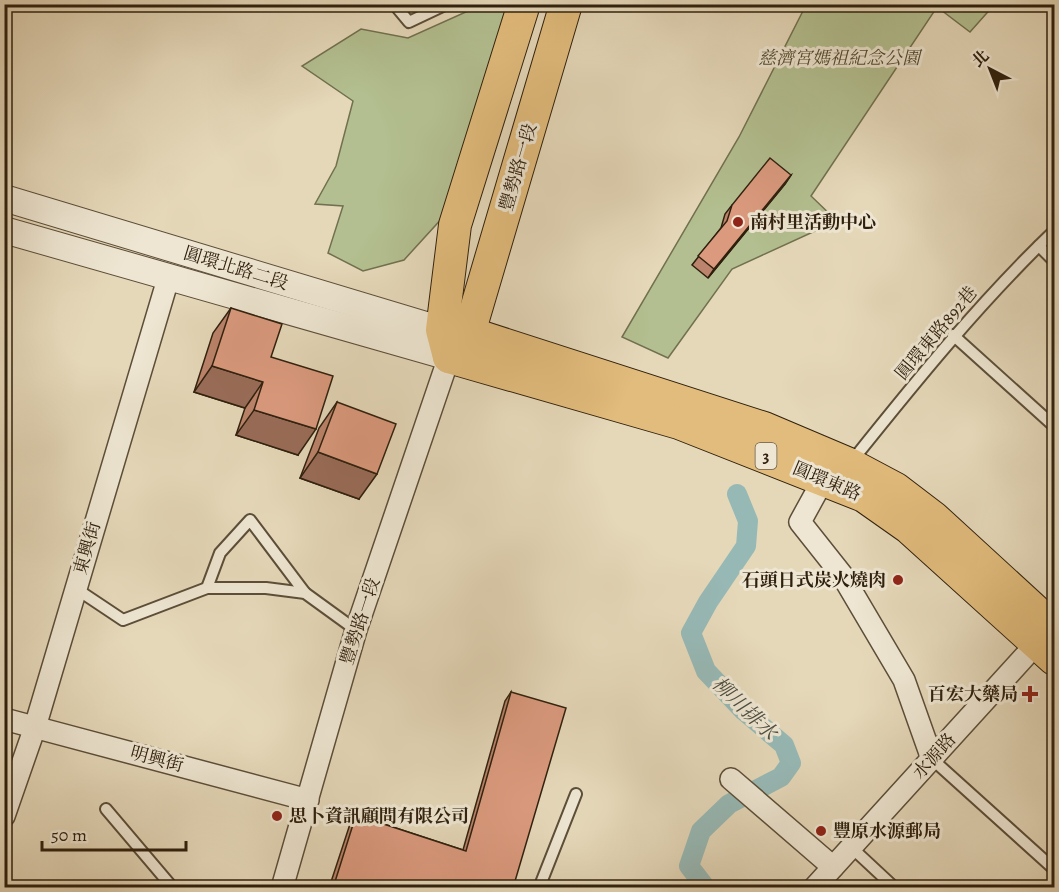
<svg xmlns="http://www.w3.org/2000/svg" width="1059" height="892" font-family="Alegreya,'Noto Serif TC',serif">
<rect width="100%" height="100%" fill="#e5d8b9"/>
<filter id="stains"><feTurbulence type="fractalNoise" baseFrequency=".00333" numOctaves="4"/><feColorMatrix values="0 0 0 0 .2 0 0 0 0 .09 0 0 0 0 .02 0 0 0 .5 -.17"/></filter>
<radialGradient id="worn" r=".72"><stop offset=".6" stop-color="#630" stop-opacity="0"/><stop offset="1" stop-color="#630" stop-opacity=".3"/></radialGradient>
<g fill="#b3bf90" stroke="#71704f" stroke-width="1.5">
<polygon points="806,5 994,5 970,32 937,7 811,196 837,221 732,269 668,358 622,337 739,137"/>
<polygon points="479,6 510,10 444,216 404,260 363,271 328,253 343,206 315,204 336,166 353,101 302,66 361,29 408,38"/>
</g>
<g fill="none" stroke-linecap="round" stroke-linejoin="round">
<polyline stroke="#97b9b6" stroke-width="20" points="706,888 689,866 701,831 729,804 781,777 791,763 784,745 744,711 706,671 691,633 708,602 746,546 748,521 737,494"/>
<defs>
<g id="service">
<polyline points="394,4 409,22 447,4"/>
<polyline points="1039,246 1054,261"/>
<polyline points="953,335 1054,426"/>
<path d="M852,461C916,381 980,302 1054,231"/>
<polyline points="75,588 123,620 207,588 266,588 305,593 356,630"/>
<polyline points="207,588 220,553 250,520 305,593"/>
<polyline points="932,759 1054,869"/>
<polyline points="106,809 173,888"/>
<polyline points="851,847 895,888"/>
<polyline points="539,888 576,794"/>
</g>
<g id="minor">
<polyline points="832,481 817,491 800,522 842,575 904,680 932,759"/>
<polyline points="4,719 308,800"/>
<polyline points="731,779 833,867"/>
<polyline points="4,816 35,727 168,279"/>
<polyline points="282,888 356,630 449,357"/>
<polyline points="814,888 1037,643"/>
</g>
<g id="tertiary">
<polyline points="4,198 442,330 460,332"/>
<polyline points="4,230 449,357"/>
</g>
<g id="primary">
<polyline points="469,333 764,428 849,464 896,489 934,518 1054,628"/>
<polyline points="455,350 469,333 566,4"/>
<polyline points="449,357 679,423 864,496 908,527 1054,659"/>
<polyline points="449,357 442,330 455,225 524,4"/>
</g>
</defs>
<use href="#service" stroke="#5c4e39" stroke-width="14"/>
<use href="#minor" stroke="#5c4e39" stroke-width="24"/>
<use href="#tertiary" stroke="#5c4e39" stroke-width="28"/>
<use href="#primary" stroke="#2f200e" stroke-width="34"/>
<use href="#service" stroke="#eee6d2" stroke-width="10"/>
<use href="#minor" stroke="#eee6d2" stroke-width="21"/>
<use href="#tertiary" stroke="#eee6d2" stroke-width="26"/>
<use href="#primary" stroke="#e2bc7c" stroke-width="32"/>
</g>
<g fill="#bc846c" stroke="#2f200e" stroke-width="1.5">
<polygon points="791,175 785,184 708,278 692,265 721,228 725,214 732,205"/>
<polygon points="231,308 271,357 298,455 236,435 245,408 194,392 213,333"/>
<polygon points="337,402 359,499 300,478 319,428"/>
<polygon points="511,692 513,888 329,888 350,824 356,815 463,850 505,701"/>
</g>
<g fill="#996c58" stroke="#2f200e" stroke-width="1.5">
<polygon points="791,175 785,184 708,278 714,269"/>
<polygon points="212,366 263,382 245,408 194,392"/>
<polygon points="254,410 316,429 298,455 236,435"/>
<polygon points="318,452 377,474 359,499 300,478"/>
</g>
<g fill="#db9a7e" stroke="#2f200e" stroke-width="1.5">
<polygon points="770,158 791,175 714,269 698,256 727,221 732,205"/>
<polygon points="231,308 282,324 271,357 333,376 316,429 254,410 263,382 212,366"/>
<polygon points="337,402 396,424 377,474 318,452"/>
<polygon points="511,692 566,708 513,888 333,888 356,815 466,851"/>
</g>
<g fill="#8f2418" stroke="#eee6d2" stroke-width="2">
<circle cx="738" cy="222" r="6"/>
<circle cx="898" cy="580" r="6"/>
<path d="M1027 685h6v6h6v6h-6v6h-6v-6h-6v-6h6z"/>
<circle cx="277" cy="816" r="6"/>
<circle cx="821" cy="831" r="6"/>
</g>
<g text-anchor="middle" stroke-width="6" stroke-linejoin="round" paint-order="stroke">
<rect fill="#eee6d2" stroke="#685b49" stroke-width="1.5" x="755.5" y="443" width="21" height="26" rx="4.5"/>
<g font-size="16" font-weight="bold" fill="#2f200e">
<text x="766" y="462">3</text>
</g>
<g font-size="18" font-style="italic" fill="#50482e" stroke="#eee6d2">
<text x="839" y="64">慈濟宮媽祖紀念公園</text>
</g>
<g font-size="18" fill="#2f200e" stroke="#eee6d2">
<text transform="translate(518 167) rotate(-74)" y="6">豐勢路一段</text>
<text transform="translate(236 268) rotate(17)" y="6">圓環北路二段</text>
<text transform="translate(936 333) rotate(-50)" y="6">圓環東路892巷</text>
<text transform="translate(827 481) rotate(23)" y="6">圓環東路</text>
<text transform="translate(87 548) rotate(-74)" y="6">東興街</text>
<text transform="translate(360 621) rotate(-72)" y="6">豐勢路一段</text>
<text transform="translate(934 756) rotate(-48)" y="6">水源路</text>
<text transform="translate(157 759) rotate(15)" y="6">明興街</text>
</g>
<g font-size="18" font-weight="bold" fill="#2f200e" stroke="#eee6d2" text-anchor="start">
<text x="750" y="228">南村里活動中心</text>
<text x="886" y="586" text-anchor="end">石頭日式炭火燒肉</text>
<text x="1018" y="700" text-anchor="end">百宏大藥局</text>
<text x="289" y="822">思卜資訊顧問有限公司</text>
<text x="833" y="837">豐原水源郵局</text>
</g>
<g font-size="20" font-style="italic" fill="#4e4e40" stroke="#eee6d2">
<text transform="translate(745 708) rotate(44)" y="7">柳川排水</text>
</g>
</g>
<rect width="1059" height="892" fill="none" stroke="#e5d8b9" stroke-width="24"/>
<rect x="6" y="6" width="1047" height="880" fill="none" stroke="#2f200e" stroke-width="3"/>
<rect x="12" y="12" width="1035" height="868" fill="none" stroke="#2f200e" stroke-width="1.5"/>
<g transform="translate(990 69) rotate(318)" stroke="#eee6d2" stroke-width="4.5" paint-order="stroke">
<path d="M0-4.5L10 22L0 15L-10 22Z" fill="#2f200e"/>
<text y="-9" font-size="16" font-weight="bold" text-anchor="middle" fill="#2f200e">北</text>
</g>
<path d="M42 841v9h144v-9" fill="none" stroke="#2f200e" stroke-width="3"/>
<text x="51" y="841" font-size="18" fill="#2f200e" stroke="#eee6d2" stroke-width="4.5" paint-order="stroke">50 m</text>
<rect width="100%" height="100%" filter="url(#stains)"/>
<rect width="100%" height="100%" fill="url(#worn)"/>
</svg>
